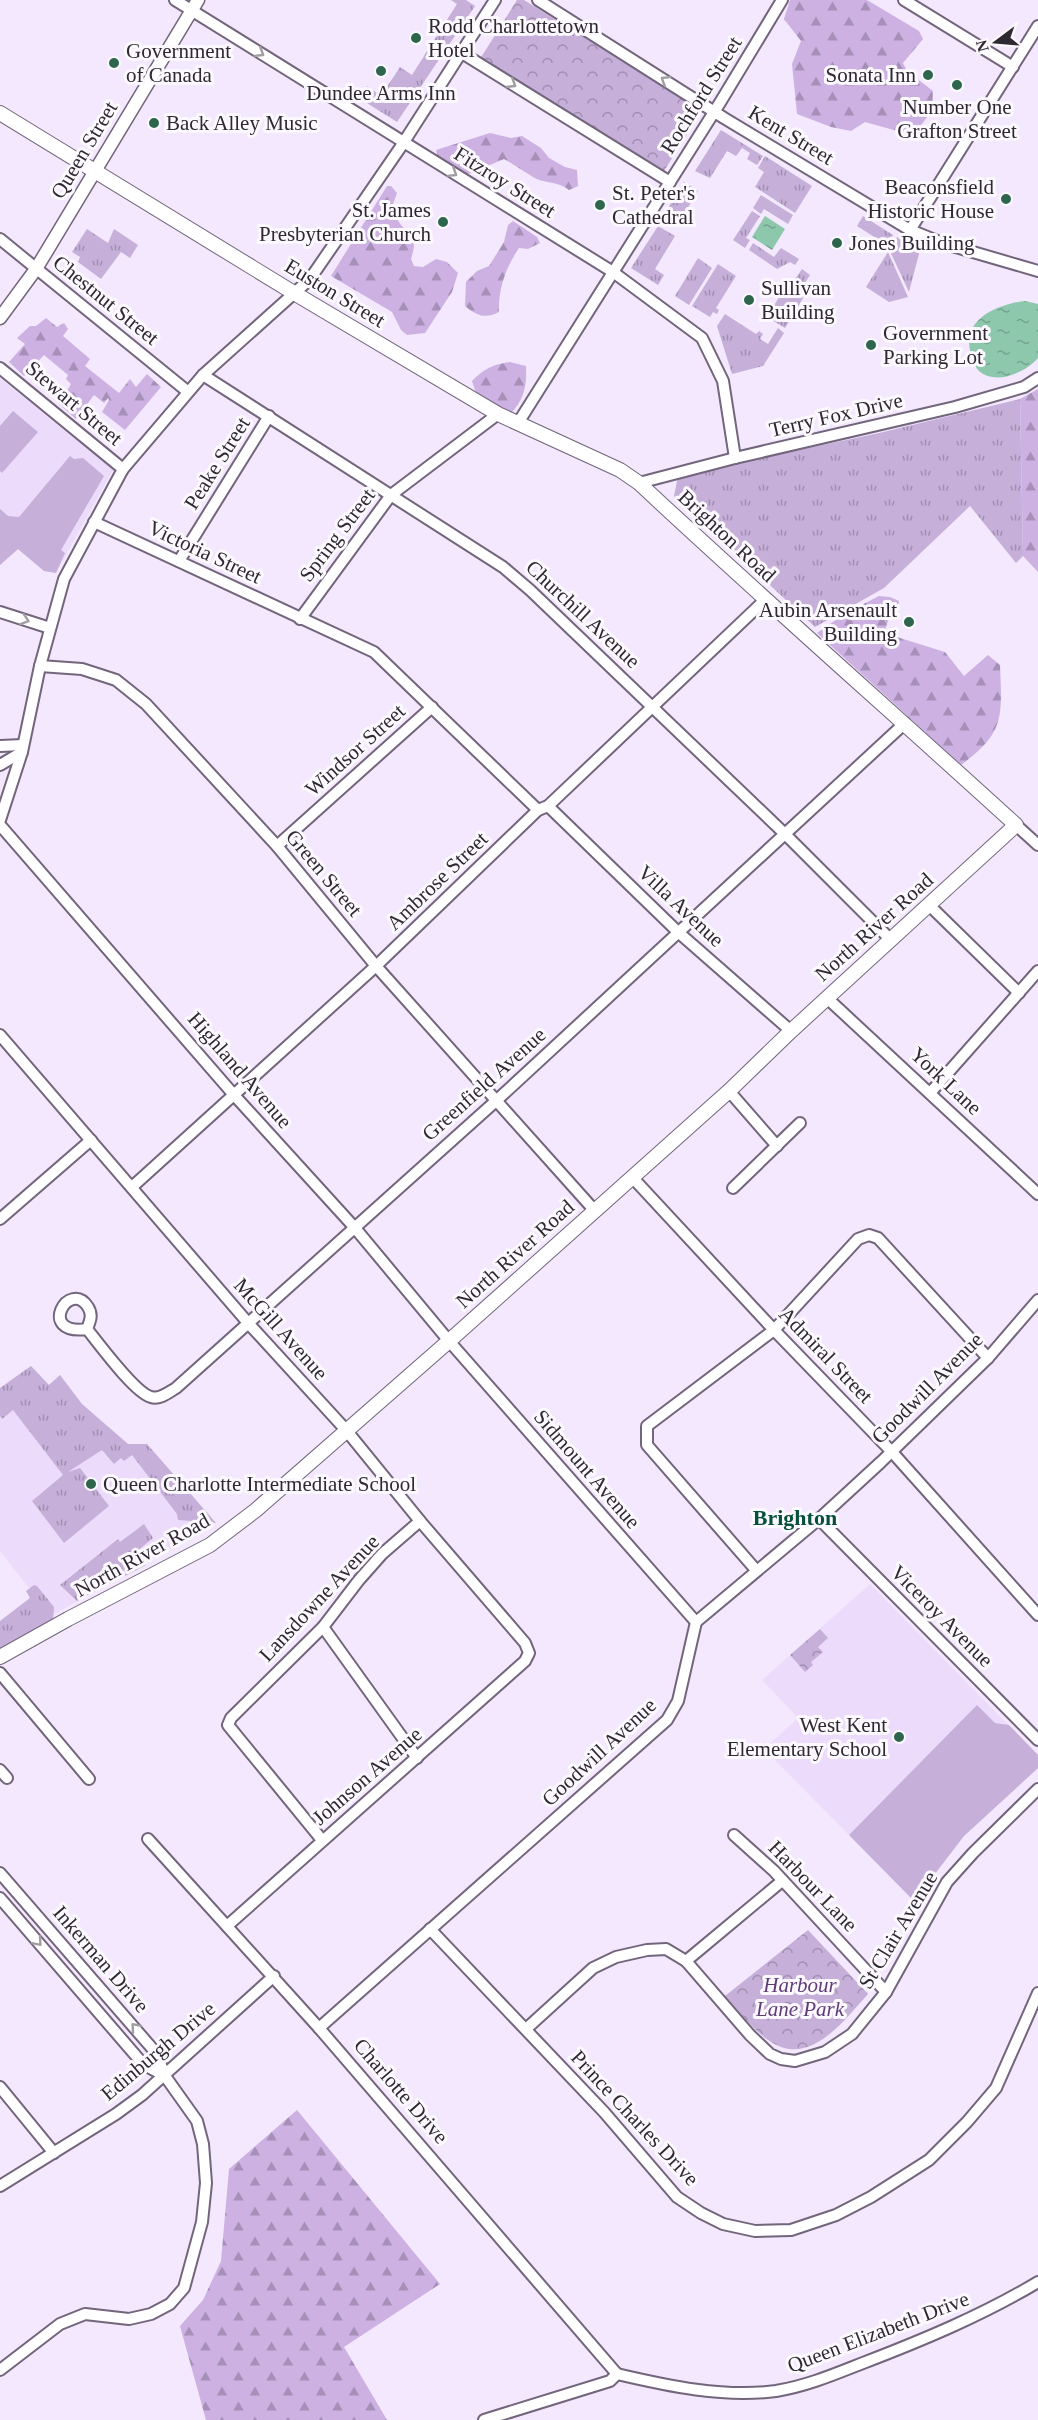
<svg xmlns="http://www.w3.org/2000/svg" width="1038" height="2420" font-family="'Times New Roman',serif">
<defs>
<pattern id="grass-tufts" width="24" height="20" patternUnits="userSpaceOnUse" patternTransform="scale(1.5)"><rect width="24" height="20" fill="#c6afd9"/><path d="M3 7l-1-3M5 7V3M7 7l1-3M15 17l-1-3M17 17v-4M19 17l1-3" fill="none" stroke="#a18eb1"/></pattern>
<pattern id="forest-firs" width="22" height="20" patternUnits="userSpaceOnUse" patternTransform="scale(1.5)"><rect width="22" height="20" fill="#ccb1e2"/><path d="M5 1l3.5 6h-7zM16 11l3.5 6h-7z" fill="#a690b8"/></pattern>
<pattern id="park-crowns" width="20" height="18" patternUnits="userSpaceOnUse" patternTransform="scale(1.5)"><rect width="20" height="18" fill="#c6afd9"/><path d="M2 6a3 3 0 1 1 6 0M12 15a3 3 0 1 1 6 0" fill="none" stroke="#a18eb1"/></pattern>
<pattern id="water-ripples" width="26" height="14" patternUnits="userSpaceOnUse" patternTransform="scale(1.5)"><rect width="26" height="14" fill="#8dc8ac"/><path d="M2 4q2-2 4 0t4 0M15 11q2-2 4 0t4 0" fill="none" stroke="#74a28d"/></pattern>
</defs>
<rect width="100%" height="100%" fill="#f3e8fd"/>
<g fill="#eddbfc">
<polygon points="0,378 113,470 56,573 44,571 18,549 0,565"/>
<polygon points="31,1366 49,1385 60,1375 82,1404 128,1444 147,1444 216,1523 51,1616 0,1551 0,1388"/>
<polygon points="870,1584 1038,1755 1038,1768 964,1836 914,1901 764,1749 798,1718 762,1680"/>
</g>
<g fill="url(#grass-tufts)">
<polygon points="451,0 466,0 475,6 397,122 359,98 367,86 381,96 400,67 412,75 457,4"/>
<polygon points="721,130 763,156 757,165 747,159 750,153 742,148 736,156 727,151 710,178 695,171"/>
<polygon points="765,156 812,186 795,213 755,187 764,172 758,168"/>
<polygon points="684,182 698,191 678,224 664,215"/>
<polygon points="761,195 793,215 788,224 764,209 761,214 753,208"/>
<polygon points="752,211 760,216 746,238 750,240 745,248 733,240"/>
<polygon points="863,216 893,235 887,245 857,226"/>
<polygon points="658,226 675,236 655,269 664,275 658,285 631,268"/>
<polygon points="87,229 108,243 114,229 138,245 130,258 121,252 101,279 78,262 80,257 72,252"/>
<polygon points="897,237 920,250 909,292 889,249"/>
<polygon points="753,243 774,257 781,248 799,259 795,265 790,262 777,269 749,250"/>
<polygon points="888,252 908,297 889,302 866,287"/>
<polygon points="698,258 712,268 689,305 675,296"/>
<polygon points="718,264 736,276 716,308 719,310 717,314 713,312 710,317 692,306"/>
<polygon points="802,269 810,275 803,286 808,290 785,328 767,317 784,289 787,291"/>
<polygon points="725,314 756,334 759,331 763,334 760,339 768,344 778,328 784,333 763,366 732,374 717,326"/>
<polygon points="1020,399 1023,556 1016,563 970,506 884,588 815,627 674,496 678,476 879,433"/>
<polygon points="31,1366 49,1385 60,1375 82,1404 128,1444 147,1444 216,1523 178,1520 177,1514 132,1455 124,1461 121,1458 114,1464 102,1450 68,1472 80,1468 109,1506 64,1543 32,1501 63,1475 13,1410 2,1419 0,1416 0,1388"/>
<polygon points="144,1524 153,1538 136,1552 146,1565 77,1601 60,1585 118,1539 120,1542"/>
<polygon points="34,1585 37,1586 54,1607 53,1621 6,1649 0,1649 0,1621 30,1598 26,1591"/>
</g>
<g fill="url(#forest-firs)">
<polygon points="790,0 867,0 919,31 923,39 903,63 907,71 933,91 932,111 918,129 901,132 865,122 851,131 831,127 797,114 792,64 801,41 784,19"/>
<path d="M490,133L511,138L522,136L541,148L549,158L565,167L577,170L578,186L569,190C559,181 544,184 533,177C523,171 515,165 504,159L466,175L438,157L436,150Z"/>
<path d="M387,186H391L397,193L392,207C395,213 397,220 401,225C414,240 417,239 411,259L414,266L423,267L436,259L447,262L458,273L452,292L425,333L407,335L401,330L392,312L331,276Z"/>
<path d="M513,221L537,237L540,243L528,249L519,248C506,267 498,289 499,312C485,319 477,316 465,306L466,282L477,271L489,266L504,242L508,225Z"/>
<polygon points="46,318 57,327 64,323 68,329 63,336 90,359 85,366 119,393 130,379 136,387 147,374 161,387 125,430 102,412 109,400 108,398 104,403 94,395 76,419 59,404 71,384 66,379 68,375 44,355 24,376 9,362 25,344 17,338 30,326 36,326"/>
<path d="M510,362L526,366C527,386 524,401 509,415L477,396L472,381C484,369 493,364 510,362Z"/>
<polygon points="1038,389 1038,572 1023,556 1020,399"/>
<path d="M879,596L890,597L899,601L896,610L892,609L884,633L945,652L964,676L988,655L1000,665C1002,717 1005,733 961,765L817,633L846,613Z"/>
<polygon points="297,2110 440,2284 344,2347 387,2420 206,2420 180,2326 203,2300 221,2261 229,2169"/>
</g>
<g fill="url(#park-crowns)">
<polygon points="517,0 524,0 702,111 664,171 480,59"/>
<polygon points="820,1629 828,1638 818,1647 823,1652 811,1662 813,1665 805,1672 790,1655"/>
<path d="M808,1930L868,1994C848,2016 816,2060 781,2047C758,2038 741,2013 725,1996Z"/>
</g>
<g fill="#c6afd9">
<polygon points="13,411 38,432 2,473 0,471 0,426"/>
<polygon points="70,456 74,459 83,458 104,476 61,550 65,553 56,573 44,571 18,549 0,565 0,509 8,516 19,517"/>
<polygon points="977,1705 995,1723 1009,1725 1038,1755 1038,1768 964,1836 914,1901 849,1835"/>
</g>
<g fill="url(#water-ripples)">
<polygon points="765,216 785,229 772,250 752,237"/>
<path d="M1025,301L1038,304V358C1026,372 996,386 979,371C974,366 971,356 970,350C963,318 999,304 1025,301Z"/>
</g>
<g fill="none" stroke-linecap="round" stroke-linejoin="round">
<defs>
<g id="minor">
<polyline points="175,0 613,272 702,338 723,381 735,458"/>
<polyline points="538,0 724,118 910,230 942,243 1038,271"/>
<polyline points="904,0 1013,67"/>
<polyline points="462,53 670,182"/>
<polyline points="910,230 1038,26"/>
<polyline points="0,239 187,391"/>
<polyline points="0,368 123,469"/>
<polyline points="203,375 503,567 530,590 785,834 891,940"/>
<polyline points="518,423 721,101 782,0"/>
<polyline points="639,483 735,458 955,407 1024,387 1038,378"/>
<polyline points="94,522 374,652 538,810"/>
<polyline points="179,561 269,416"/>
<polyline points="0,612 50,628"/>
<polyline points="300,619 391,495 498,414"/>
<polyline points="40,666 82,669 116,680 146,704 277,846 376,966 595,1211"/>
<polyline points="0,746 23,745"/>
<polyline points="0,765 22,752"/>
<polyline points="548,806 678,932 791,1031"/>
<polyline points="0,820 22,752 40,666 64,579 123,469 203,375 310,279 400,148 495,0"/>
<polyline points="0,825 234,1095 355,1228 449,1341 696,1622"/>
<polyline points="1016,825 1038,845"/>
<polyline points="277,846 432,707"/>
<polyline points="929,905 1019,993"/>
<polyline points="827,998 1038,1194"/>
<polyline points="0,1035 249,1324 346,1430 420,1521 525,1643 529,1653 525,1661 227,1926"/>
<polyline points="729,1091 777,1146"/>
<polyline points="930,1093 1038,971"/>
<polyline points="632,1177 774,1330 892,1452 1038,1615"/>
<polyline points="132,1187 376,966 538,810 548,806 765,600"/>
<polyline points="733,1188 800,1123"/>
<polyline points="0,1219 91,1140"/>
<path d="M87,1329C36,1336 69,1278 88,1307C93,1315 90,1321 87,1329C99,1344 135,1393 151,1397C160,1400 169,1392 176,1388L497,1100L905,723"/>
<polyline points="819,1519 1038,1740"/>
<polyline points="756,1570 647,1445 647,1426 774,1330 858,1239 869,1235 878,1238 988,1358"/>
<polyline points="323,1627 417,1758"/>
<polyline points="0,1673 89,1779"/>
<polyline points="0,1770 7,1778"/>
<polyline points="734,1835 774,1871 886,1992"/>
<polyline points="148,1839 319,2028 617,2374"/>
<polyline points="322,1840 228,1725 231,1718 323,1627 359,1580 382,1554 420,1521"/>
<polyline points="0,1873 157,2054 165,2076 197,2121 203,2144 206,2183 202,2222 184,2288 170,2304 151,2314 129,2319 85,2314 60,2324 0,2370"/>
<polyline points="0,1898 143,2064 165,2076"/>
<polyline points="430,1929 604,2112 677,2197 701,2213 723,2224 755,2231 791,2230 836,2215 871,2197 929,2160 967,2122 996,2088 1038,1993"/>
<polyline points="686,1961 782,1881"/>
<polyline points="319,2028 667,1720 678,1701 696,1622 819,1519 881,1462 988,1358 1038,1300"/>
<polyline points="526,2029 593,1968 616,1957 647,1950 666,1949 686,1961 750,2035 770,2054 781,2059 795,2061 825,2052 852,2034 886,1992 947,1882 973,1853 1038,1789"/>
<polyline points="0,2087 54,2153"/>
<polyline points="0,2186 116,2114 142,2095 274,1976"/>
<path d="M617,2374C668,2386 724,2398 776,2391C807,2386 835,2374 863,2363C923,2340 983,2315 1038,2282"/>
<polyline points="484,2420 610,2381 617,2374"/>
</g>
<polyline id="tertiary" points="0,318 36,269 198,0"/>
<path id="secondary" d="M0,113L294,293L498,414L620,470L639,483C763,599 891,711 1016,825L791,1031L729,1091L449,1341L256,1510L210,1545L68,1619L0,1657"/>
</defs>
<use href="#minor" stroke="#72657c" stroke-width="14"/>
<use href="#tertiary" stroke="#72657c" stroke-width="15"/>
<use href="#secondary" stroke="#72657c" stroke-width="16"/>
<use href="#minor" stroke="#fff" stroke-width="10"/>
<use href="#tertiary" stroke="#fff" stroke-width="12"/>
<use href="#secondary" stroke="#fff" stroke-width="14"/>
</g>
<defs><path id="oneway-chevron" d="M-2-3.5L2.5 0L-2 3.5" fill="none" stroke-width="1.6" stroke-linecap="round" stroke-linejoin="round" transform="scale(1.5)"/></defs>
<g stroke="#a19ea3">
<use href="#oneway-chevron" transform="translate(260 53) rotate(32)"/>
<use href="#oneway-chevron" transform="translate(665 80) rotate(-148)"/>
<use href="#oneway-chevron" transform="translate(512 84) rotate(32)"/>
<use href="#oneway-chevron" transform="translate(453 173) rotate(32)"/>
<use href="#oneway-chevron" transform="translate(25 620) rotate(18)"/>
<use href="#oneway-chevron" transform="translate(38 1942) rotate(49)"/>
<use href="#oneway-chevron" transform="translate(135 2027) rotate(-131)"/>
</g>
<g fill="#2d654d" stroke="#fcf9fe" stroke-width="2">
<circle cx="416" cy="38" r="6"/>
<circle cx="114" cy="63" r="6"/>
<circle cx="381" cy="71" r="6"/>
<circle cx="928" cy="75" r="6"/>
<circle cx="957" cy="85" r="6"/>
<circle cx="154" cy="123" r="6"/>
<circle cx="1006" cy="199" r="6"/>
<circle cx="600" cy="205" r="6"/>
<circle cx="443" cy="222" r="6"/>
<circle cx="837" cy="243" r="6"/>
<circle cx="749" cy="300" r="6"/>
<circle cx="871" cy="345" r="6"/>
<circle cx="909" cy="622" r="6"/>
<circle cx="91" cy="1484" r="6"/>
<circle cx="899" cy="1737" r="6"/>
</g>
<g text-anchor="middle" stroke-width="6" stroke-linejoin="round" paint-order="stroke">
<g font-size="21" fill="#2e2832" stroke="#fcf9fe" text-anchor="start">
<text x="428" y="33">Rodd Charlottetown<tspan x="428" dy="24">Hotel</tspan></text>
<text x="126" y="58">Government<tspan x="126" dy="24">of Canada</tspan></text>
<text x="916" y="82" text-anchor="end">Sonata Inn</text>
<text x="381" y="100" text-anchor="middle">Dundee Arms Inn</text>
<text x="957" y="114" text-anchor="middle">Number One<tspan x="957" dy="24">Grafton Street</tspan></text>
<text x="166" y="130">Back Alley Music</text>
<text x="994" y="194" text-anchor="end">Beaconsfield<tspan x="994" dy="24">Historic House</tspan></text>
<text x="612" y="200">St. Peter's<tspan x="612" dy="24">Cathedral</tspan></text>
<text x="431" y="217" text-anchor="end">St. James<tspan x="431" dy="24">Presbyterian Church</tspan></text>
<text x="849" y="250">Jones Building</text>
<text x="761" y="295">Sullivan<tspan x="761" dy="24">Building</tspan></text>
<text x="883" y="340">Government<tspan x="883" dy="24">Parking Lot</tspan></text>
<text x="897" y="617" text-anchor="end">Aubin Arsenault<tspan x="897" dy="24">Building</tspan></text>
<text x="103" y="1491">Queen Charlotte Intermediate School</text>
<text x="887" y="1732" text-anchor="end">West Kent<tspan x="887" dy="24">Elementary School</tspan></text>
</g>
<g font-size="21" fill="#2e2832" stroke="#fcf9fe">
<text transform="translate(701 95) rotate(-58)" y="7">Rochford Street</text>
<text transform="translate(791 135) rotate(31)" y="7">Kent Street</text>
<text transform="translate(84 150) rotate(-59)" y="7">Queen Street</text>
<text transform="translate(505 182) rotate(32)" y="7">Fitzroy Street</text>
<text transform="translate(335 293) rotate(31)" y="7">Euston Street</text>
<text transform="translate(106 300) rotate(39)" y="7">Chestnut Street</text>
<text transform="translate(74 403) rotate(40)" y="7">Stewart Street</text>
<text transform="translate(836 415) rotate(-13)" y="7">Terry Fox Drive</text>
<text transform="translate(217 463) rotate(-58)" y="7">Peake Street</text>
<text transform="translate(337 535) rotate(-53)" y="7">Spring Street</text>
<text transform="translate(727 536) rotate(43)" y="7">Brighton Road</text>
<text transform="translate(205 552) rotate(25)" y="7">Victoria Street</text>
<text transform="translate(583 614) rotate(43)" y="7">Churchill Avenue</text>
<text transform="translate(355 750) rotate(-42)" y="7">Windsor Street</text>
<text transform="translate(324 873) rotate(50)" y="7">Green Street</text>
<text transform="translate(437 881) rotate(-44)" y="7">Ambrose Street</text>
<text transform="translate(681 906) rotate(43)" y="7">Villa Avenue</text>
<text transform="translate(874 927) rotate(-42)" y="7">North River Road</text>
<text transform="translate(240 1070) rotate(49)" y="7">Highland Avenue</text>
<text transform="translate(946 1081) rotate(43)" y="7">York Lane</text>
<text transform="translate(484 1084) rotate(-42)" y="7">Greenfield Avenue</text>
<text transform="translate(515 1254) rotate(-42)" y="7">North River Road</text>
<text transform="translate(281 1329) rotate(48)" y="7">McGill Avenue</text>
<text transform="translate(826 1355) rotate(46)" y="7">Admiral Street</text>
<text transform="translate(927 1388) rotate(-45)" y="7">Goodwill Avenue</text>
<text transform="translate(587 1469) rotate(49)" y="7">Sidmount Avenue</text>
<text transform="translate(142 1555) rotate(-29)" y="7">North River Road</text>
<text transform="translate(319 1598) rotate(-47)" y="7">Lansdowne Avenue</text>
<text transform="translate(942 1616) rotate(45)" y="7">Viceroy Avenue</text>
<text transform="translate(599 1752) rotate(-43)" y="7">Goodwill Avenue</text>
<text transform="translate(367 1776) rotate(-41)" y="7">Johnson Avenue</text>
<text transform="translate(813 1886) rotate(46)" y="7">Harbour Lane</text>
<text transform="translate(898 1930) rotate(-59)" y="7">St Clair Avenue</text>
<text transform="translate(101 1959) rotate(49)" y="7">Inkerman Drive</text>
<text transform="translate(158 2051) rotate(-40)" y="7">Edinburgh Drive</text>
<text transform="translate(401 2091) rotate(49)" y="7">Charlotte Drive</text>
<text transform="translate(635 2118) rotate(47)" y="7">Prince Charles Drive</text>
<text transform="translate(878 2332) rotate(-21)" y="7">Queen Elizabeth Drive</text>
</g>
<g font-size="21" font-style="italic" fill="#5f3c78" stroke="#fcf9fe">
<text x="800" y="1992">Harbour<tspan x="800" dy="24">Lane Park</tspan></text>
</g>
<g font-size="22" font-weight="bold" fill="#075138" stroke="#fcf9fe">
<text x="795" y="1525">Brighton</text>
</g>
</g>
<g transform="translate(996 42) rotate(254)" stroke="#fcf9fe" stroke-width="4.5" paint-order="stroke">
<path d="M0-4.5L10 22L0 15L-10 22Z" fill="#2e2832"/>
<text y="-9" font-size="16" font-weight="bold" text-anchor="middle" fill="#2e2832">N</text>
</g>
</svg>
